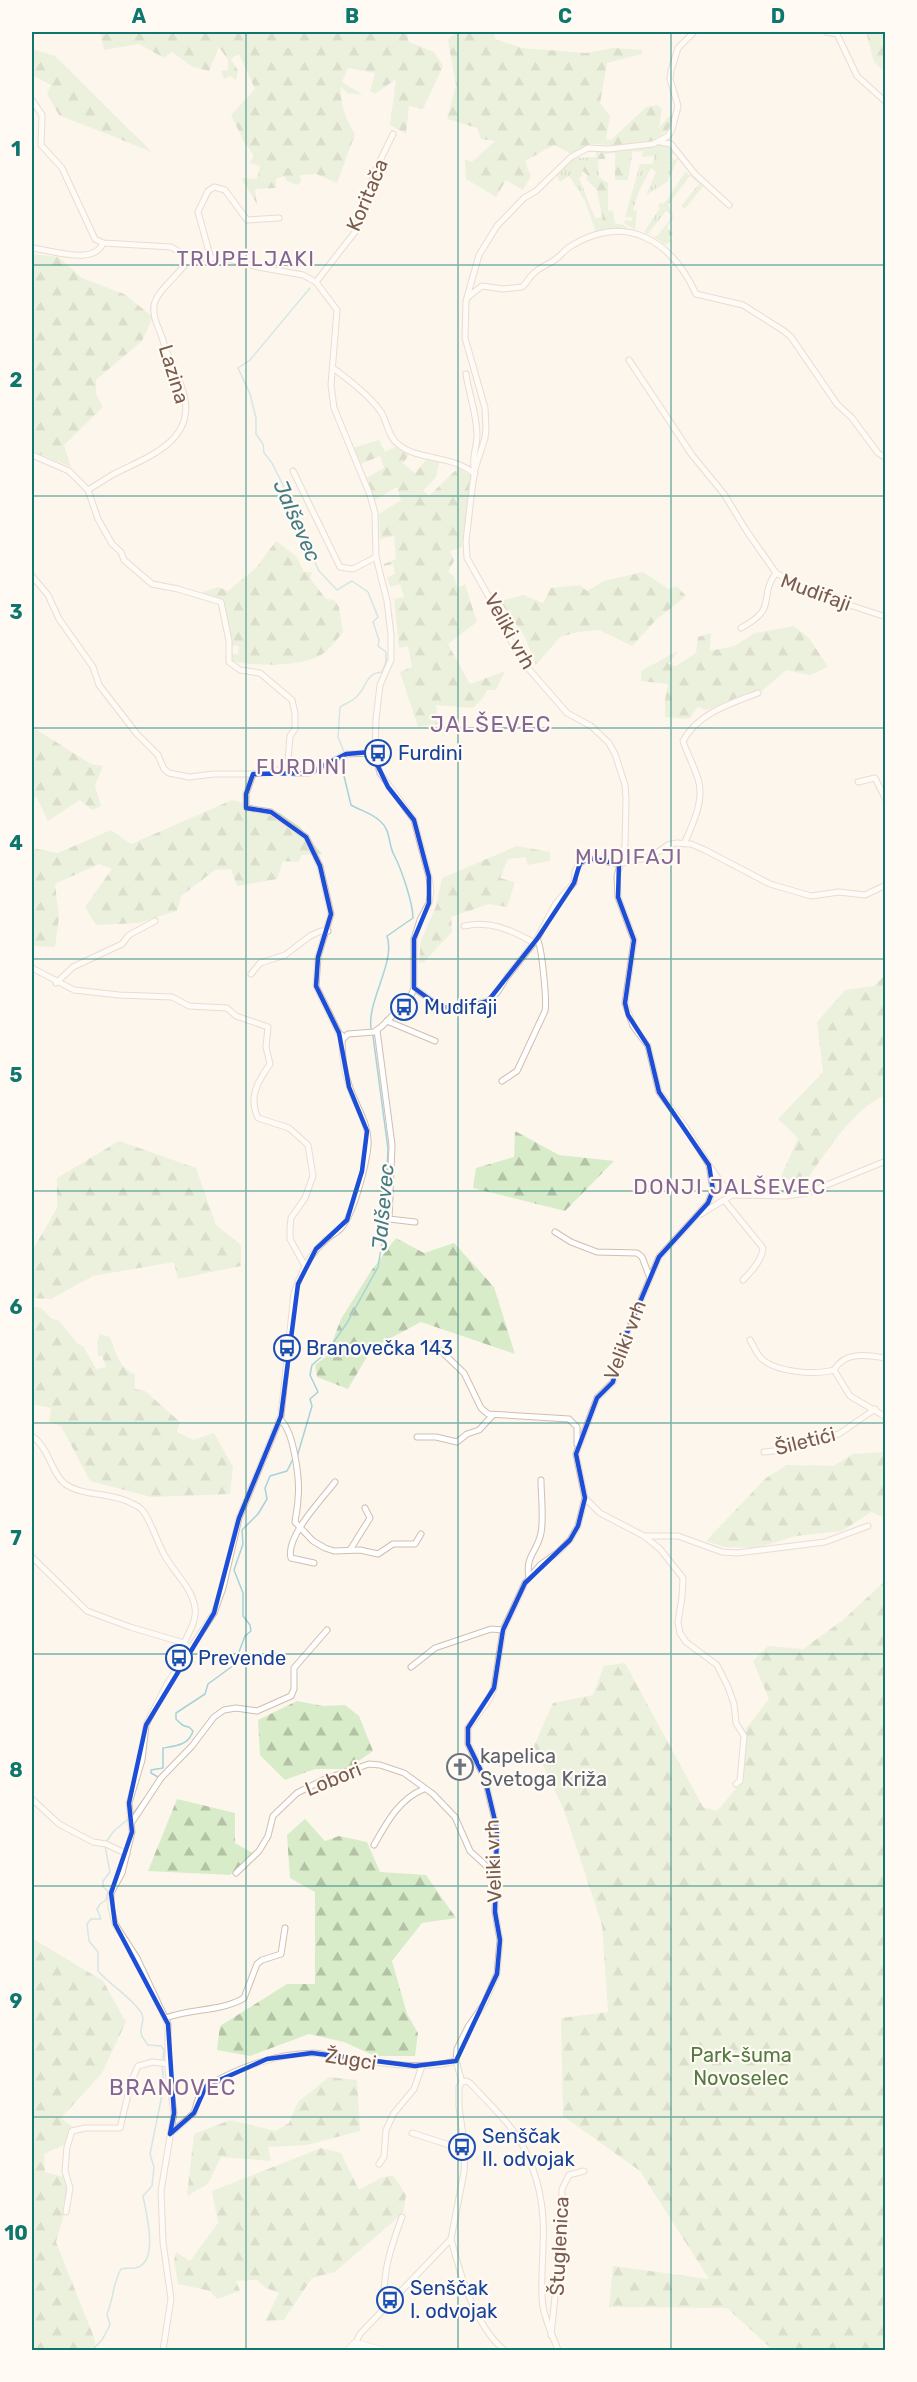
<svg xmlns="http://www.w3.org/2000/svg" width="917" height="2382" font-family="Rubik,sans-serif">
<defs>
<pattern id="grass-tufts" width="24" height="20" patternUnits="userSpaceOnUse" patternTransform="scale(1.5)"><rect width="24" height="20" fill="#d8ecc9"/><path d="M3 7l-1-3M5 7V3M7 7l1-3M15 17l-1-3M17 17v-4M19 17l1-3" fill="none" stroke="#b4c2a5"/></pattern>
<pattern id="forest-firs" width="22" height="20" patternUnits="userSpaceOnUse" patternTransform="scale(1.5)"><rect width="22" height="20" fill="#d8ecc9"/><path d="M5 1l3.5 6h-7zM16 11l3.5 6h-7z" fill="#b4c2a5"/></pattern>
</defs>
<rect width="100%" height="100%" fill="#fdf6ec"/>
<g fill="url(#grass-tufts)">
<polygon points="661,144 665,146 654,164 660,166 675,165 667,182 646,195 656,172 651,168 639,191 633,210 637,211 635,230 624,223 625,220 632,221 632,217 625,217 640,164 653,164 654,156 642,157 643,151 633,152 633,148"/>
<polygon points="596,151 598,151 598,154 599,177 590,171 585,162 573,158 596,157"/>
<polygon points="571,159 583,171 581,174 583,176 579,178 595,218 603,217 605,232 597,235 585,201 569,176 560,182 555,173"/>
<polygon points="685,172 690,175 692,173 704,185 685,209 681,206 699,184 690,176 668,205 674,217 667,227 673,233 669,237 671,241 665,245 653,236 657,236 673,216 666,211 648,234 644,232 660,208 658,207 660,202 663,204 666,201"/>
</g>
<g fill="url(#forest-firs)">
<path d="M100,32H407L409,42L434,52L443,66L423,109L409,106L406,134L390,125L396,79L375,94L370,91L375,73L348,68L342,82L363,95L347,93L341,87C340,105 346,119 355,134L337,183L316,174L300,175L301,182L297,185L287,181L284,176L276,179V188L255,189L257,204L241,178L257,179L260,166L250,163L254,155L244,142L231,115L255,89L239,54L231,59L238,71L236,80L230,76L224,79L221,71L228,70V60L219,47L209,71L193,67L172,52L164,58L139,44L104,50Z"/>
<path d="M455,32H494L495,39L522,48L586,53L613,48L642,50V54L607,63L600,103L610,116L606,139L611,140L646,107L658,105L662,110L659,128L667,118L682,109C666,143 642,147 607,145C603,145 597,143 593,144C586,144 578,151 572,154L554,145L525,161L531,176L523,190L506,180L496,197L466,179L465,160L472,162L495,141L481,139L477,128L447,119L456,85L448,40Z"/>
<polygon points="866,32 885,32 885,72 874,62"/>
<polygon points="32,49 55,56 152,152 59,115 47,94 51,85 32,75"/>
<polygon points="633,148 628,180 615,180 615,153 605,154 605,159 598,159 598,151"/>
<polygon points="573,158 585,162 590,171 608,183 608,210 613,211 615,223 624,225 634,232 617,229 605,232 597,190 586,179 588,176 583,171 580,171 571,159"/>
<polygon points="32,254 59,257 82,278 124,294 153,317 142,341 96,380 96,394 103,407 64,445 71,467 32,451"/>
<polygon points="379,440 385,452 395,447 409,455 403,463 415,473 426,460 439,462 436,477 423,491 429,496 458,468 472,476 462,547 450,551 454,561 448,572 454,576 457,588 465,584 477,622 448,644 470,684 505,671 496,690 487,690 483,698 473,708 436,705 438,724 418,727 400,672 412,667 408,646 399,648 394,599 404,597 400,584 390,587 387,577 395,574 393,564 384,566 384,564 396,559 394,536 380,539 379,514 401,500 397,487 375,500 366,478 384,468 380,456 361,464 353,448"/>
<path d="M276,541L297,557L304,572H312L310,578L326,599L334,600L339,607L343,632C337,639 331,648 324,653C304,668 254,666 231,661V654H238L239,646L231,645L222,600L199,593L218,587L228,591L256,568Z"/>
<polygon points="643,572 669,589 677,586 686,596 656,620 632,646 599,630 578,632 560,637 536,665 525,637 500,601 524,595 543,603 551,588 580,585 587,591 604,581"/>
<polygon points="794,626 809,638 828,667 810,675 786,670 762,691 706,710 698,707 689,719 665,717 665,700 668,684 641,681 641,671 679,650 668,664 676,666 696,653 698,637 711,633 710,651 734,646 755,633"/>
<polygon points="32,729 37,730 91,764 103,766 95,786 101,806 92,810 80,800 48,821 36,796 32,806"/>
<polygon points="232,800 280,813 300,827 322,854 302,855 299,862 283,861 277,879 237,886 231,869 215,870 181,896 177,911 139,923 96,925 85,907 112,869 99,864 55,884 59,918 55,947 32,946 32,848 58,853 111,830 131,844"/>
<polygon points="517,846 550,852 550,861 528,865 525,857 508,859 500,878 515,882 507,907 489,904 451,917 452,932 423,963 419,962 421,940 436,906 442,878"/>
<path d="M882,978L886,979L885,1095C854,1109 826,1151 807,1180L780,1179L798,1138L778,1119L823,1072L817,1022L845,990L874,986Z"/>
<polygon points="515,1131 559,1155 614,1161 565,1211 473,1188 476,1168 514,1157"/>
<polygon points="119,1141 196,1168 216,1225 241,1245 241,1266 178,1279 174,1262 93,1276 51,1299 32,1298 32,1251 57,1208 57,1178"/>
<polygon points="396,1238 424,1253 454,1243 494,1287 515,1354 421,1322 372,1348 348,1389 317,1377 315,1365 327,1356 341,1319 371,1271"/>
<path d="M32,1306L41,1308L51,1318L59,1321L78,1344L83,1346L96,1369L106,1367L102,1356H98L97,1342L100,1334L110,1337C115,1351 120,1369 135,1374V1389L145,1391L180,1422L177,1432L193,1440L214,1433L233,1467L230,1494L151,1497L90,1481L61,1426L49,1422L51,1408L32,1404Z"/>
<polygon points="885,1452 885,1518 871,1512 842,1531 796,1536 756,1548 724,1547 706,1541 766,1478 787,1465 833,1466 853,1454"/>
<polygon points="885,1581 885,2350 773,2350 727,2308 609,2307 613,2266 709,2279 640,2171 563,2116 561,2018 608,2012 602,1925 564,1810 534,1746 553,1703 593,1695 604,1666 625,1663 703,1807 717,1811 744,1779 742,1748 744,1731 769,1699 753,1661 768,1646 803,1649 843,1620"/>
<polygon points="297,1701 323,1706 345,1705 359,1716 373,1751 347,1769 315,1769 285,1780 260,1755 258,1720"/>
<polygon points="177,1799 235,1813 235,1843 254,1854 230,1875 148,1871"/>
<polygon points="305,1819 325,1841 339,1836 367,1842 380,1872 426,1875 456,1918 422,1923 392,1961 407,2014 418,2033 415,2056 375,2056 344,2042 309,2034 250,2056 217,2050 220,2026 287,1984 315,1984 315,1892 290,1878 287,1835"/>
<polygon points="32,1938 103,1981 126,2022 102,2073 61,2118 75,2129 70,2142 44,2154 45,2172 64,2177 70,2194 56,2242 95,2340 95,2350 32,2350"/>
<polygon points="329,2077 357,2080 360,2131 307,2145 268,2147 271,2161 221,2157 208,2184 187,2196 194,2134 230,2120 275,2131 289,2123 298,2102"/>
<polygon points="321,2148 341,2153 359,2190 381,2178 393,2175 406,2195 403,2213 335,2272 312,2278 284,2320 265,2321 279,2293 266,2288 257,2280 236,2281 240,2291 217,2299 210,2291 178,2284 174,2261 176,2252 190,2261 218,2223 212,2191"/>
</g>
<polygon fill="#d8ecc9" points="665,146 673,150 675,153 671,156 674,160 679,158 675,165 659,166 653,164"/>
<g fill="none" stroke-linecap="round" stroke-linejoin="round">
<g stroke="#a5d3da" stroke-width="1.5">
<path d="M310,288L250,360L238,368L250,394L256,418V434L263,444L264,453L272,463L283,485L292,515L319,571L337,590L352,581L368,592L378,617L373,622L379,640L378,646L386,652V662L382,672C364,673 367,690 354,699C350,702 345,704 340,707L338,737L344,752"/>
<path d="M345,757L344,776L351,805C361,811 372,813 380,821C391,830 388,844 394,855C401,868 413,903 413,918L387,936C396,962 367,1000 371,1029"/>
<polyline points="297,1457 312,1406 310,1399 318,1392 310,1375 312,1365 326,1353 347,1323 378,1267 384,1230 388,1149 373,1036"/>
<path d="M158,1777L151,1773V1770L163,1768V1748C176,1746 189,1745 193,1731L189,1727C183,1727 180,1723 176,1719V1713L205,1694L208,1684L234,1665L245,1636L251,1631L250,1625L243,1616V1593L234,1570L243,1544L242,1530L258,1514L267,1499L265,1488L270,1476L287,1471L293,1459"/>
<polyline points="133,1814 144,1799"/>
<polyline points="107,1841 113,1832 128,1819"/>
<path d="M105,1846L110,1872L103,1881V1887L108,1891L106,1900L100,1904L97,1909L101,1919H91L87,1924L89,1941L98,1952V1971C110,1985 134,1999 142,2014C145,2021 140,2026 141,2033C141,2036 146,2042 148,2045L161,2046L164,2050L163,2059"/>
<path d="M95,2350V2347L102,2340L110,2325L107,2314C114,2298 112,2285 121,2269C126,2268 131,2268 135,2268C160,2264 146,2212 143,2196L152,2186L154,2167L150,2154L164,2085L162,2066"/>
</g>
<defs>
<g id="street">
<polyline points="826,32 837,34 857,76 886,102"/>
<path d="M32,100L42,115L41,145L62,168L95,239L103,243L171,247L190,258H225L258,267L303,275L316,282L337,310L331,385L334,408L370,495L375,513L376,557L387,601L391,635V660L380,685L376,719L375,753L380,773L414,820L429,877L431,891L429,903L420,920L414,939V988L410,998L381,1027L374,1032L348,1034L342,1040C342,1055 344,1071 349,1085C355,1105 370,1124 368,1146C366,1165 354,1214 341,1228C337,1233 331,1235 327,1239C310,1253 301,1273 294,1293L281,1416L239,1518L223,1588L214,1613L167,1684L146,1725L142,1760L129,1803L132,1832L122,1873L111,1893V1907L115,1924L137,1958L168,2024V2072L174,2113L161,2191L163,2242L171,2299L163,2350"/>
<polyline points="660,142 671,144 695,174 729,205"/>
<path d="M32,248C51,250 94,266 103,243"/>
<polyline points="211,259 198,212 208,191 214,187 225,190 247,220 279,218"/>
<polyline points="316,282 355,232 375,171 393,134"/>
<path d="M468,297L482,286L503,289L522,287C527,283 529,277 534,273C539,268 547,265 553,261C560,257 564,250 571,246C626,212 672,241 696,294L743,305L784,331L791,337L837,404L852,418L878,453L886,458"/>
<polyline points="629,360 692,455 724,494 746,530 776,573"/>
<path d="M333,368C349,380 369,395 381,412C387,421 388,437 398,444C417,461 451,454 475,474"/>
<path d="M466,374C469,395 477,414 477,435C477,447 472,456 474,468"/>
<polyline points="32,455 69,471 88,490 98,519 112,544 121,552 124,560 152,584 178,589 221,602 229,641 229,662 240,670 260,673 292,700 295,713 295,729 290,736 287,772"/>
<polyline points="293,471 340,567 353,569 376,557"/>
<path d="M88,490C96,485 104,480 112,475C142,459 193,444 185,399C181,379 170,363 164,344C161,331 152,319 154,305C157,290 182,272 190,258"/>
<polyline points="32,576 48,595 59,619 93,667 99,685 137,734 158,755 164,769 169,773 189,777 214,774 253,774 278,770 295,773 309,773 346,754 375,753"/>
<path d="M741,628C780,607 757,598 776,573L810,592L886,617"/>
<polyline points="253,774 246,794 246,808 271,812 306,837 320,866 331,914 318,957 316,986 339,1033 344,1037"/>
<polyline points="858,782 875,778 886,800"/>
<path d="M684,844C693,823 706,799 697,776C693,764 687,753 683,741C698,713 730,704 758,693"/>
<path d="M464,926C489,920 512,930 534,943"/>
<path d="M32,968L74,990L119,995L172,997L189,1006L227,1008L236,1016L268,1027L266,1047L270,1064C258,1081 248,1097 258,1118L289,1128L308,1145L313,1176L305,1198L291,1218L290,1228V1239L305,1266"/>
<polyline points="251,974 260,963 285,955 310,936 321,931 328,931"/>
<polyline points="56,983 73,967 122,944 129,935 155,921"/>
<polyline points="414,988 439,1006 457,1009 488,1001 497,993 507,977 537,939 556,903 574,883 575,871 580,863 589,858 619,864 646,858 655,854 668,845 677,843 691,844 705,850 770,884 811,896 839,892 865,895 886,885"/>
<polyline points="387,1021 435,1041"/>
<polyline points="377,1030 392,1145 389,1219 415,1222"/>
<path d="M502,1081L517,1071L545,1011C547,1003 542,945 537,939"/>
<polyline points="711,1168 728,1192 732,1195"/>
<path d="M724,1200L763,1248C762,1260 752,1271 743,1280"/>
<polyline points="701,1214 732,1195 786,1196 807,1193 886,1161"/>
<polyline points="555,1232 571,1242 597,1252 637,1253 642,1257 650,1278"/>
<path d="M750,1340C753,1345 756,1352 760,1357C774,1373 816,1375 834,1370L850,1396L886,1417"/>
<polyline points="425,1342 441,1351 464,1373 481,1408 488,1414 569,1419 577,1427 577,1444"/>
<path d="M834,1370C845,1351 866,1355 886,1358"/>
<path d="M279,1419C294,1428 300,1481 298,1498C298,1506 296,1514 295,1522L313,1541L325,1548L334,1551L360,1550L378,1554L393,1544H415L421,1534"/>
<path d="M32,1436C50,1449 51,1473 65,1484C84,1497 111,1492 131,1503C136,1505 140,1507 143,1511C151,1522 155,1536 161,1548C169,1569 192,1585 195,1608C197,1620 189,1632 184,1643L191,1649"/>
<polyline points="417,1437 436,1437 457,1442 467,1434 479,1430 493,1415"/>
<polyline points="764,1452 783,1450 806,1440 839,1434 875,1409"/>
<polyline points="585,1498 600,1513 644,1536 660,1549 683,1578 682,1597 678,1622 680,1633 686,1642 717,1665 728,1687 734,1704 736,1723 744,1736 740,1781 736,1784"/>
<polyline points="646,1536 678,1536 722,1552 737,1553 825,1542 868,1526"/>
<polyline points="350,1550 370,1518 365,1508"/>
<polyline points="32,1557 87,1611 130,1627 184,1643"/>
<path d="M314,1563L291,1558C285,1537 322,1499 335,1482"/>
<path d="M529,1578C525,1555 537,1553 541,1533C544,1516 541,1497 541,1480"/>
<polyline points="411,1667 435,1648 491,1629 503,1630"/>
<polyline points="32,1799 59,1824 93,1842 106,1844 127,1854"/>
<polyline points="132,1822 161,1778 192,1746 214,1717 224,1710 236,1708 257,1711 291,1696 294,1689 294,1668 327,1630"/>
<path d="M374,1845C387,1822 399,1799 424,1789"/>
<polyline points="236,1873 259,1851 268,1836 273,1816 297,1793 325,1779 369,1764 380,1765 404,1773 433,1794 455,1817 470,1851 494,1873"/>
<path d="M166,2018C191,2008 221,2012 244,1998L257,1964L262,1960L281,1954L285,1928"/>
<polyline points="462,2082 456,2061 457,2049 468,2027 484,2004 497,1974 500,1940 495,1912 497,1829 485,1779 468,1744 468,1728 489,1700 494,1688 503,1630 525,1583 540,1565 558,1552 570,1540 578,1526 585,1498 576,1454 597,1398 613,1382 617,1372 621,1347 659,1257 708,1203 713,1190 709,1165 686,1128 659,1092 648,1046 633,1026 625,1003 634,940 618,897 617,876 625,845 626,798 625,785 615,754 609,743 591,726 567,713 527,667 505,631 498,613 467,558 466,541 472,489 475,469 485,438 486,428 485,408 465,338 466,301 479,255 497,226 524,198 536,191 571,157 588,148 609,149 653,144 668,136 672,130 678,106 670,79 671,71 678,48 694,32"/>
<path d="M462,2082L466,2081L470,2083C489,2104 513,2125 525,2150C539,2179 545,2212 543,2244C543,2265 540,2286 543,2307C546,2323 553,2336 558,2350"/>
<path d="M171,2133L194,2113L201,2089L206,2086C241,2067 274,2054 314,2053C323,2053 332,2057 342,2058C380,2062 417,2071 456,2061"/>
<polyline points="412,2133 465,2150"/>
<polyline points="379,2164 384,2157 386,2130 394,2113 414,2089 422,2066"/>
<polyline points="66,2212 70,2188 65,2171 67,2147 72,2131 85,2128 120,2128 131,2082 138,2066 153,2062 168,2064"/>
<path d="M451,2239C460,2274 475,2326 504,2350"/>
<path d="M386,2307C380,2277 392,2244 402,2217"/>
<polyline points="551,2335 561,2240 562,2189 569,2175 584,2171"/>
<polyline points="355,2344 360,2334 451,2239 464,2172 465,2150 459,2107 459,2087 462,2082"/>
</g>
<polyline id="secondary" points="349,2350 355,2344 379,2350"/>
</defs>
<use href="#street" stroke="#d1beb0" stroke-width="7"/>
<use href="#secondary" stroke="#d6c0b0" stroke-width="9"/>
<use href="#street" stroke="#fff" stroke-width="5"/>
<use href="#secondary" stroke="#fff" stroke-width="8"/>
</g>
<path d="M0 0H917V2382H0ZM371,752L388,787L414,820L429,877V903L414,939V988L439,1006L457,1009L488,1001L537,939L574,883L580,863L589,858L619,864L618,897L634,940L625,1003L628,1015L648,1046L659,1092L709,1165L713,1190L708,1203L659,1257L621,1347L613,1382L597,1398L576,1454L585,1498L578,1526L570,1540L525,1583L503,1630L494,1688L468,1728V1744L485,1779L497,1829L495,1912L500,1940L497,1974L456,2061L415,2066L312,2053L267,2059L206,2086L194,2113L170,2134L174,2113L168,2024L115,1924L111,1893L132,1832L129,1803L146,1725L214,1613L239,1518L281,1416L298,1284L316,1249L347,1220L362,1171L367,1131L349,1087L339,1033L316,986L318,957L331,914L320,866L306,837L271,812L246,808V794L253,774L309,773L346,754Z" fill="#fdf6ec" fill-opacity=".55" fill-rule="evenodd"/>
<path fill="none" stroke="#1d4ed8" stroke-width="4.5" stroke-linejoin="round" d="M371,752L388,787L414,820L429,877V903L414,939V988L439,1006L457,1009L488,1001L537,939L574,883L580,863L589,858L619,864L618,897L634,940L625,1003L628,1015L648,1046L659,1092L709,1165L713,1190L708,1203L659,1257L621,1347L613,1382L597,1398L576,1454L585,1498L578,1526L570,1540L525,1583L503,1630L494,1688L468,1728V1744L485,1779L497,1829L495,1912L500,1940L497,1974L456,2061L415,2066L312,2053L267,2059L206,2086L194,2113L170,2134L174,2113L168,2024L115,1924L111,1893L132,1832L129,1803L146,1725L214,1613L239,1518L281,1416L298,1284L316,1249L347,1220L362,1171L367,1131L349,1087L339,1033L316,986L318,957L331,914L320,866L306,837L271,812L246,808V794L253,774L309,773L346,754Z"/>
<path fill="none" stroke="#0f766e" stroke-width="1.5" stroke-opacity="0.55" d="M246,32V2350M458,32V2350M671,32V2350M32,265H886M32,496H886M32,728H886M32,959H886M32,1191H886M32,1423H886M32,1654H886M32,1886H886M32,2117H886"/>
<defs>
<symbol id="bus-ring" viewBox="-11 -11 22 22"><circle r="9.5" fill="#fffaf3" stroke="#1a4fb4" stroke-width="1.5"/><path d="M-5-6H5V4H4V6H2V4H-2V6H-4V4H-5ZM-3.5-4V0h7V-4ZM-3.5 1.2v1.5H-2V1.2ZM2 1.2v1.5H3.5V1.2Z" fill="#1a4fb4"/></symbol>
<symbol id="church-ring" viewBox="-11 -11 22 22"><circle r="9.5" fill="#fffaf3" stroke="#6b7280" stroke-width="1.5"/><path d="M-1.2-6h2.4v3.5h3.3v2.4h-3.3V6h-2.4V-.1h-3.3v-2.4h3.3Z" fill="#6b7280"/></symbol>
</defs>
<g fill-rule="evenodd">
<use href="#bus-ring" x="363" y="738" width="30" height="30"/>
<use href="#bus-ring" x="389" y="992" width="30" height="30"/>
<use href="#bus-ring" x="272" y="1333" width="30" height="30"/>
<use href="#bus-ring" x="164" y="1643" width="30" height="30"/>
<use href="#church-ring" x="445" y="1752" width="30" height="30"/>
<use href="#bus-ring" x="447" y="2132" width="30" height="30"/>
<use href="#bus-ring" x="375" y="2285" width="30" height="30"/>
</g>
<g text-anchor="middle" stroke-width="4.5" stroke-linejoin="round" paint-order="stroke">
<g font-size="20" fill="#7a5c4d" stroke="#fffaf3">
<text transform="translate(367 195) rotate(-67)" y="7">Koritača</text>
<text transform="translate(174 374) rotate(73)" y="7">Lazina</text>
<text transform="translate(816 592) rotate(20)" y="7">Mudifaji</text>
<text transform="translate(510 631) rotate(61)" y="7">Veliki vrh</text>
<text transform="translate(625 1340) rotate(-69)" y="7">Veliki vrh</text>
<text transform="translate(805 1441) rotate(-14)" y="7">Šiletići</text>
<text transform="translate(333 1779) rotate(-22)" y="7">Lobori</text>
<text transform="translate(493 1861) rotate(-92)" y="7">Veliki vrh</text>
<text transform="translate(351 2059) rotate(9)" y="7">Žugci</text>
<text transform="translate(559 2246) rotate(-87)" y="7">Štuglenica</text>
</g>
<g font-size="20" fill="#164399" stroke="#fffaf3" text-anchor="start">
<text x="398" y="760">Furdini</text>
<text x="424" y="1014">Mudifaji</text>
<text x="306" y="1355">Branovečka 143</text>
<text x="198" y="1665">Prevende</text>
<text x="482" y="2143">Senščak<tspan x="482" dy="23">II. odvojak</tspan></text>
<text x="410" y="2295">Senščak<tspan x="410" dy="23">I. odvojak</tspan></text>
</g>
<g font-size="20" fill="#5b616d" stroke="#fffaf3" text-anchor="start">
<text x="480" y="1763">kapelica<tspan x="480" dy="23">Svetoga Križa</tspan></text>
</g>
<g font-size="20" fill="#537a41" stroke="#fffaf3">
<text x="741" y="2062">Park-šuma<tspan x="741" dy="23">Novoselec</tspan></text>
</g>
<g font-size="21" letter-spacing="1.5" fill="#846695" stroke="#fffaf3">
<text x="246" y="266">TRUPELJAKI</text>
<text x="302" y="774">FURDINI</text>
<text x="629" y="864">MUDIFAJI</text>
<text x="730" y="1194">DONJI JALŠEVEC</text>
</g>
<g font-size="21" font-style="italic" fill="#437c86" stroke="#fffaf3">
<text transform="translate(297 521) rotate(66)" y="7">Jalševec</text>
<text transform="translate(383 1207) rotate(-85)" y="7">Jalševec</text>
</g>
<g font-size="22" letter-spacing="1.5" fill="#846695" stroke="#fffaf3">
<text x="491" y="732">JALŠEVEC</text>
<text x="173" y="2095">BRANOVEC</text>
</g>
</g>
<rect width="917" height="2382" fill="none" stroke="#fffaf3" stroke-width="66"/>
<rect x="33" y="33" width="851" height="2316" fill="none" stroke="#0f766e" stroke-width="2"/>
<g font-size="20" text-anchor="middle" font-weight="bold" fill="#0f766e">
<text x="139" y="23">A</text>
<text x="352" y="23">B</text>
<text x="565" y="23">C</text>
<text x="778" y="23">D</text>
<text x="16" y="156">1</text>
<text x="16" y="387">2</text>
<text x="16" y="619">3</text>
<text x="16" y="850">4</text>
<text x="16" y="1082">5</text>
<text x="16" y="1314">6</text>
<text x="16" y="1545">7</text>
<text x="16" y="1777">8</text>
<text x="16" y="2008">9</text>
<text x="16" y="2240">10</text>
</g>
</svg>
